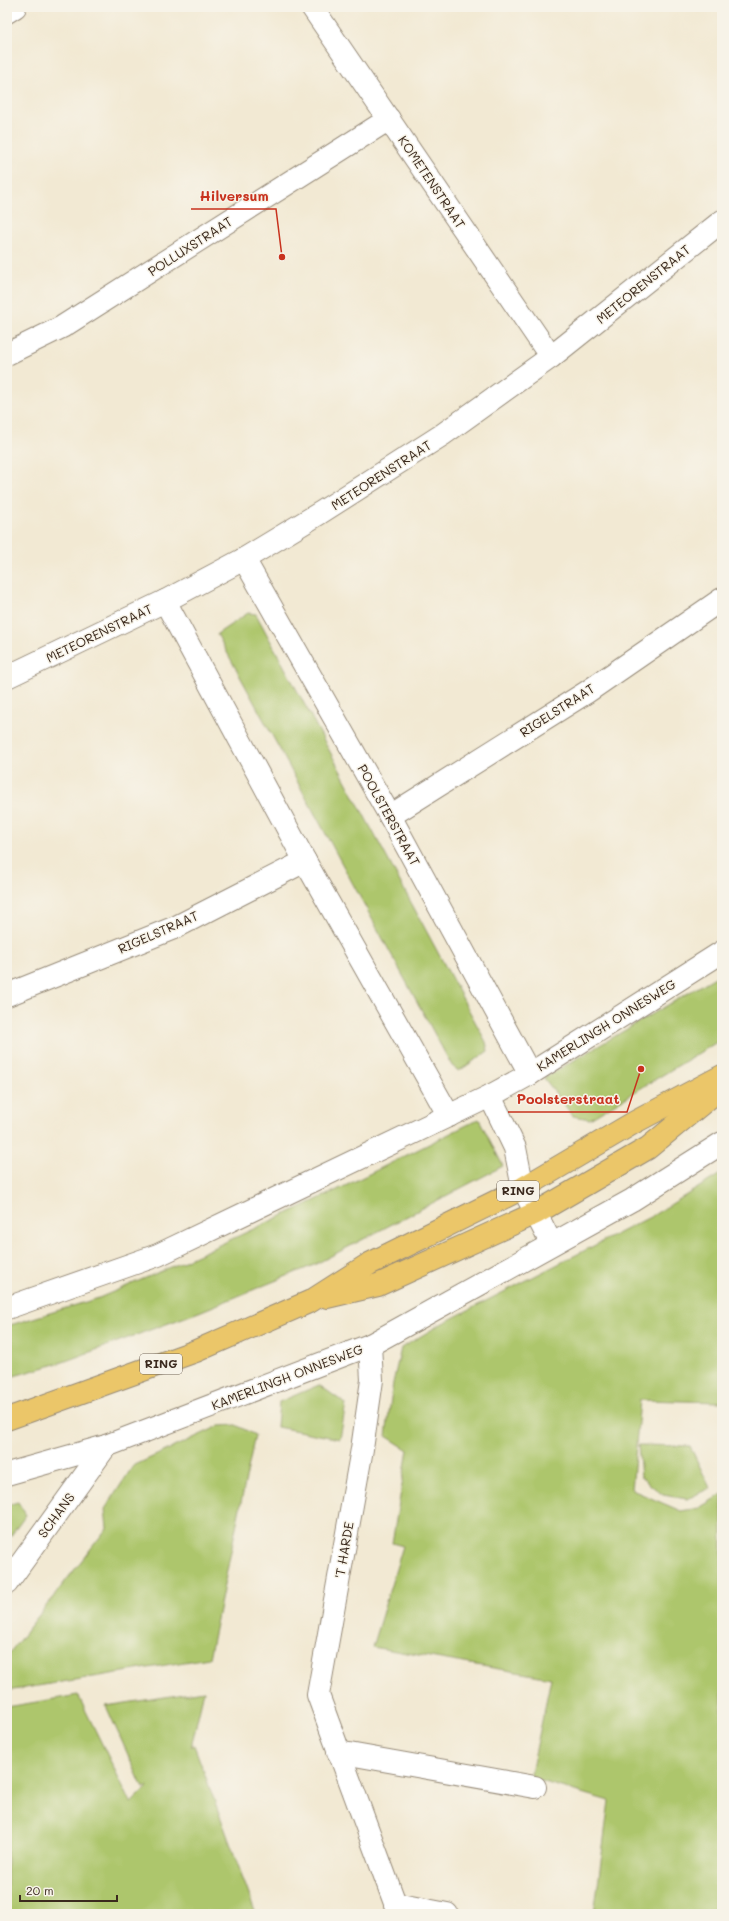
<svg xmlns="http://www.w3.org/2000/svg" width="729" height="1921" font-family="Mali,sans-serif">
<rect width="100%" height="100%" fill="#f7f3e8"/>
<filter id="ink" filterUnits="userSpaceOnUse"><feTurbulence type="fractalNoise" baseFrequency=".025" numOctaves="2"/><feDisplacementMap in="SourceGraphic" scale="8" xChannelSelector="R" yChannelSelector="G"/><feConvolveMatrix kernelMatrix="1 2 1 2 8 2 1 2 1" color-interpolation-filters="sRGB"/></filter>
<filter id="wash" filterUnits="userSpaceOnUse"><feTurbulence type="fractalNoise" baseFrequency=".012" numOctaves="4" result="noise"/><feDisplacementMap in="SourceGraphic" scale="16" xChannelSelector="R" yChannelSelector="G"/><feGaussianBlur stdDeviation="0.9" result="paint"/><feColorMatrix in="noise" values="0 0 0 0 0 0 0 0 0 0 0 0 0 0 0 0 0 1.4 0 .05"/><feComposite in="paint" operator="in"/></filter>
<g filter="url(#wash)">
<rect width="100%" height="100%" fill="#f2e9d3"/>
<g fill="#adc66c" stroke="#747845">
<polygon points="248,613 256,614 486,1042 488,1051 459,1071 452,1066 217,634"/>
<polygon points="722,973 722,1039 590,1119 573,1116 544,1078"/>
<polygon points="479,1119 503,1166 314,1265 199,1312 63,1362 7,1378 7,1326 99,1298 178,1264 329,1194"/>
<polygon points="722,1173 722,1402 640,1400 632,1490 681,1511 699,1508 722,1494 722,1914 594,1914 609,1801 530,1778 551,1678 372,1647 403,1546 392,1543 408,1450 386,1436 393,1383 401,1348 441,1324 652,1216"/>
<polygon points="319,1385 346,1404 340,1439 277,1427 279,1402"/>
<polygon points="236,1425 255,1435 209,1658 7,1691 7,1656 107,1528 105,1509 133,1466 219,1426"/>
<polygon points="638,1445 690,1446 710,1488 687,1499 663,1495 641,1477"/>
<polygon points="18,1502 26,1515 7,1541 7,1505"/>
<polygon points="204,1691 191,1747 194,1745 256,1914 7,1914 7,1707 78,1695 131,1803 149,1786 143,1788 106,1706"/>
</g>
</g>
<g filter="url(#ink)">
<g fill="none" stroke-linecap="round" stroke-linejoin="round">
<defs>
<g id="minor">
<polyline points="312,7 551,357"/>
<polyline points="7,12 15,7"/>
<polyline points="7,354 62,327 389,119"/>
<polyline points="244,559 390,816 530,1074"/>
<polyline points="165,601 305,861 449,1116"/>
<polyline points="7,677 165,601 244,559 320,513 442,435 551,357 722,221"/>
<polyline points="390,816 587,692 722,599"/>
<polyline points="7,995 176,927 305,861"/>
<polyline points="490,1096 515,1148 523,1188 551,1243"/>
<polyline points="7,1308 158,1255 490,1096 530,1074 722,952"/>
<polyline points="370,1345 372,1380 362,1449 318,1695 399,1914"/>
<polyline points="7,1474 106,1446 370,1345 632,1200 722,1143"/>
<polyline points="7,1583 106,1446"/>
<polyline points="338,1752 535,1787"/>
<polyline points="395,1904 447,1914"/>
</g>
<g id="primary">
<polyline points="327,1297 378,1285 536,1213 648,1148 722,1087"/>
<polyline points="7,1419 196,1351 311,1301 369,1264 523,1188 635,1122 722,1076"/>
</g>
</defs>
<use href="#minor" stroke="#968a78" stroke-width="24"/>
<use href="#primary" stroke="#968a78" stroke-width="24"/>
<use href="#minor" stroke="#fff" stroke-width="22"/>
<use href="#primary" stroke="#ebc669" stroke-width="22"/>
</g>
</g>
<g text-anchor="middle" stroke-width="3" stroke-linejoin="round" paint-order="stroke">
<g fill="#f7f3e8" stroke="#73665b" stroke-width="1">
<rect x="497" y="1181" width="42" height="20" rx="3"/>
<rect x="140" y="1354" width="42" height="20" rx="3"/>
</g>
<g font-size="12" font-weight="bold" fill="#3b2a1e">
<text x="518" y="1195">RING</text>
<text x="161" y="1368">RING</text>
</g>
<g font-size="13" fill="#3b2a1e" stroke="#f7f3e8">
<text transform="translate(432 182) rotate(56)" y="5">KOMETENSTRAAT</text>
<text transform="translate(190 246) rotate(-33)" y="5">POLLUXSTRAAT</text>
<text transform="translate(643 284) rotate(-39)" y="5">METEORENSTRAAT</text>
<text transform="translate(381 475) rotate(-33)" y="5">METEORENSTRAAT</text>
<text transform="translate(99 633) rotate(-26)" y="5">METEORENSTRAAT</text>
<text transform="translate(557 710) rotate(-33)" y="5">RIGELSTRAAT</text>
<text transform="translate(389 815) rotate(61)" y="5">POOLSTERSTRAAT</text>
<text transform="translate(158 932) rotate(-24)" y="5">RIGELSTRAAT</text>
<text transform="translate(606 1025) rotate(-32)" y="5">KAMERLINGH ONNESWEG</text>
<text transform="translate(287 1377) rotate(-21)" y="5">KAMERLINGH ONNESWEG</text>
<text transform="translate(56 1515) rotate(-54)" y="5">SCHANS</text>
<text transform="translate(344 1550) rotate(-80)" y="5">'T HARDE</text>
</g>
</g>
<path fill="none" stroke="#c8321e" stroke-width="1.5" d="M282 257L276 209H191M641 1069L627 1112H508"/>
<g fill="#c8321e" stroke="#f7f3e8" stroke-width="1.5">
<circle cx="282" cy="257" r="4"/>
<circle cx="641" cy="1069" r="4"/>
</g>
<g font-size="14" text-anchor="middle" font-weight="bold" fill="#c8321e" stroke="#f7f3e8" stroke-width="3" stroke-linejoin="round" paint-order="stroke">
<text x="234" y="201">Hilversum</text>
<text x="568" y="1104">Poolsterstraat</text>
</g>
<rect width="729" height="1921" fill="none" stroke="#f7f3e8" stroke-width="24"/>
<path d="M20 1895v6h97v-6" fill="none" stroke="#3b2a1e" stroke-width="2"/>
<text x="26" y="1895" font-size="12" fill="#3b2a1e" stroke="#f7f3e8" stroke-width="3" paint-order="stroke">20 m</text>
</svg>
